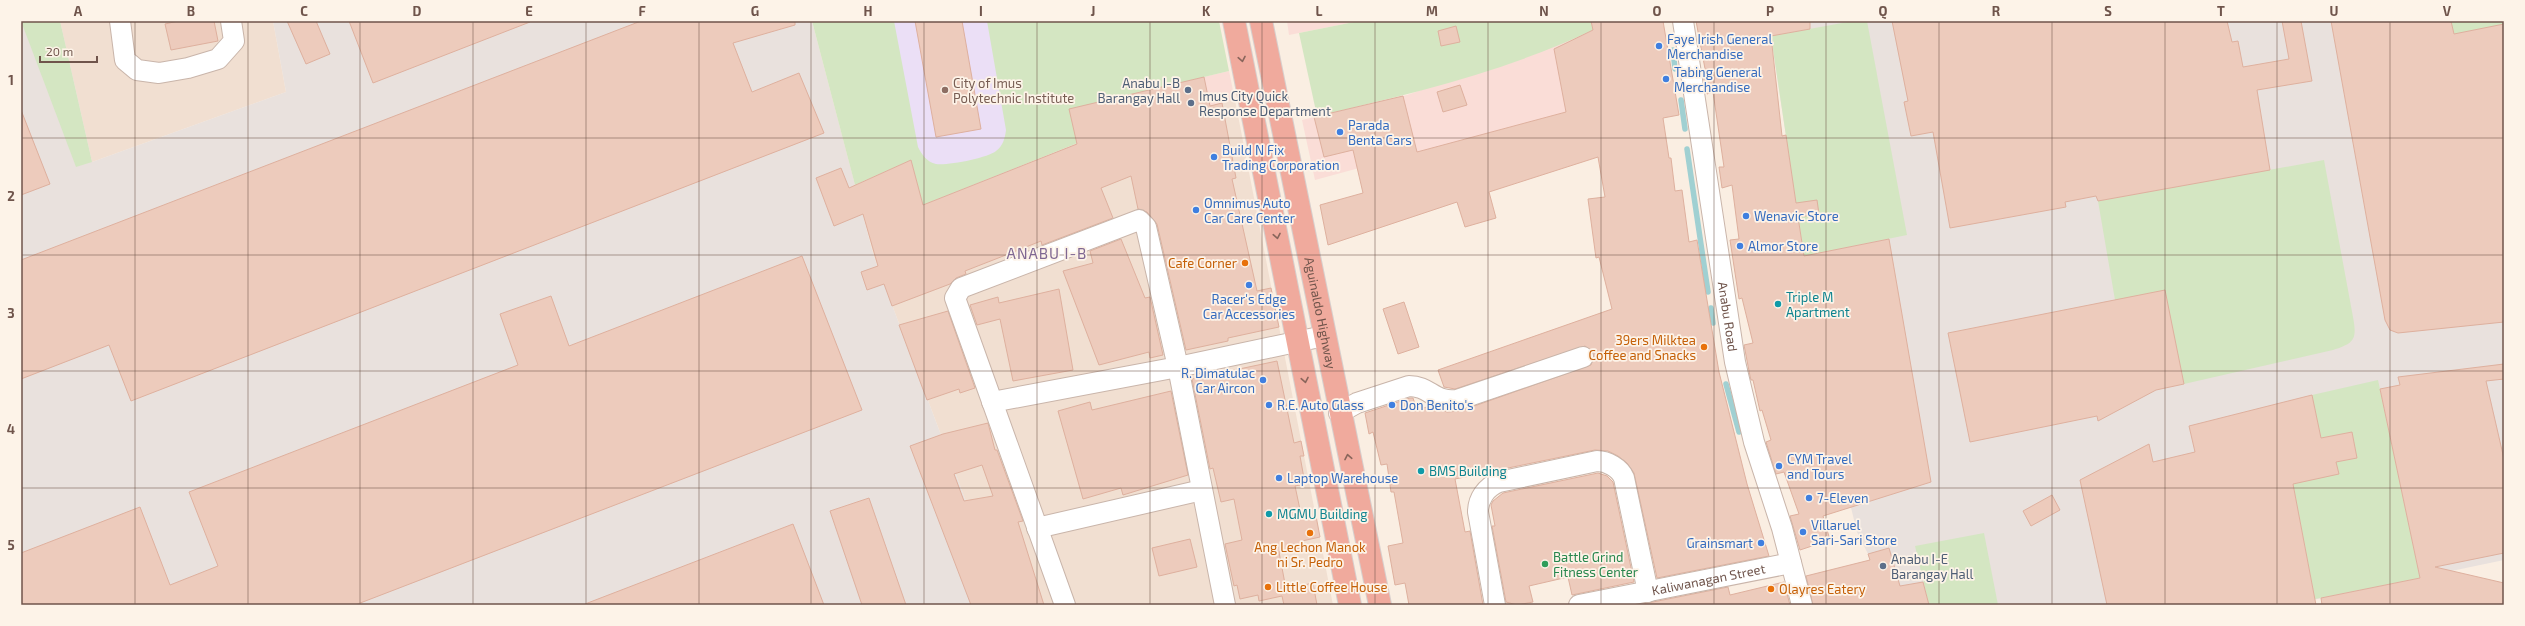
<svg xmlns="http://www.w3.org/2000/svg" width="2525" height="626" font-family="'Exo 2',sans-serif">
<rect width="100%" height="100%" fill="#faeee2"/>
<g fill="#f1dfd1">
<polygon points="60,21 273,21 286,92 92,162"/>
<polygon points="1235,100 1333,605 1005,605 874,257 855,185 911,160 923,205 1128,123"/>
</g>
<g fill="#faddd7">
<polygon points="1287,21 1359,21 1289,35"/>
<polygon points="1593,30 1566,112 1315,180 1302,120 1407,95"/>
<polygon points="1229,71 1235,100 1128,123 1116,128 1103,101"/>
</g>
<g fill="#e9e1dd">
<polygon points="21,21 60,21 92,162 286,92 273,21 812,21 874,257 1005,605 21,605"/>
<polygon points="1772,21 2504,21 2504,560 2289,605 1882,605 1868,554 1857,532 1843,475 1804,256 1771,36 1775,35"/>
</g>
<polygon fill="#ebdff6" points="871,21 995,21 1021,166 923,205"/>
<g fill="#d4e6c2">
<polygon points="21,21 60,21 92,162 76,167"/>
<path d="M812,21H894L918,147C922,155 927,162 936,164C946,166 988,158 996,151C1003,146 1005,138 1006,130L987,21H1219L1229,71L1104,101L1110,130L923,205L911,160L855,185Z"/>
<path d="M1359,21H1591L1593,30C1507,71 1410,94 1317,116L1299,33Z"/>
<polygon points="1853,21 1867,21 1907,235 1804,256 1771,36"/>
<polygon points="2451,21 2504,21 2504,24 2454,34"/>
<path d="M2324,160L2353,317C2357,339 2355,343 2333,350L2184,384L2165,291L2115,300L2098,201Z"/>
<polygon points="2378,380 2420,578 2315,599 2293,484 2339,473 2336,462 2357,458 2352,432 2321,438 2312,395"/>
<polygon points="1984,533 1998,605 1929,605 1915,546"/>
</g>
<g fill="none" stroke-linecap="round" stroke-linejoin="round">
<g stroke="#a0d0d2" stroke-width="5.5">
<polyline points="1673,50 1675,69"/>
<polyline points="1681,100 1685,129"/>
<polyline points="1687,149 1708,292"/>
<polyline points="1711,308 1713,323"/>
<polyline points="1726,384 1739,432"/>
</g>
</g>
<g fill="#edcbbc" stroke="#deb09e" fill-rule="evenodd">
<polygon points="178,21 214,21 218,41 171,50 165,24"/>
<polygon points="287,21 316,21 330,54 306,64"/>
<polygon points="349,21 530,21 530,22 373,83"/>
<polygon points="641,21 795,21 795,25 733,43 752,92 799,73 824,133 131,401 109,345 21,379 21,260"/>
<polygon points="915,21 962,21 981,129 936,137"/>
<polygon points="1591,21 1663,21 1679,115 1663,118 1669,158 1671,158 1675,191 1682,190 1689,242 1697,240 1719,372 1747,484 1769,556 1657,578 1634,473 1627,463 1618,456 1608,451 1595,450 1455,479 1465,532 1470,531 1483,605 1409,605 1405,583 1395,585 1388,546 1403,543 1394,492 1391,492 1387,464 1381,465 1373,432 1369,434 1365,413 1410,398 1413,398 1417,410 1430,406 1447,412 1460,411 1591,365 1594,353 1585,346 1455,389 1444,387 1438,370 1612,309 1599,257 1596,258 1588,199 1605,197 1598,157 1489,192 1496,218 1465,227 1457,202 1328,245 1320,205 1363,193 1353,150 1324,157 1314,117 1403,96 1417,152 1566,112 1554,49 1593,30"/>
<polygon points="1696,21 1810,21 1810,29 1771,36 1782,136 1786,135 1796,203 1817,200 1819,214 1798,217 1804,256 1889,239 1931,482 1823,516 1830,540 1800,550 1790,516 1799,514 1784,472 1776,474 1766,442 1771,440 1762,410 1760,411 1753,380 1751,380 1750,376 1744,345 1753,343 1742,298 1739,299 1730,240 1739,239 1732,185 1722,188 1719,167 1724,167 1713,92 1707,94 1703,75 1706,74"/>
<polygon points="1892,21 2227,21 2232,42 2238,41 2243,67 2289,59 2282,21 2301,21 2312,81 2257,90 2270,170 2098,201 2096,196 2065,202 2066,207 1950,228 1933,132 1911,136 1904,102 1908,101"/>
<polygon points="2331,21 2451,21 2454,34 2504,24 2504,322 2398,333 2390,330 2385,320"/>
<polygon points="1456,26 1460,42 1441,46 1438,31"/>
<polygon points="1204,77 1210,106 1222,103 1236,178 1232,179 1257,291 1271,288 1279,327 1228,338 1228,341 1186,350 1157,224 1147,212 1138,209 1131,176 1101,188 1113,218 1042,245 1041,241 1011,253 965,271 966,274 956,278 950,284 892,306 884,284 867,290 861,272 878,266 863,214 834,226 816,178 841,168 849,188 911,160 923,205 1077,144 1069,109"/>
<polygon points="1460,85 1467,105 1443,112 1437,92"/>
<polygon points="21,110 50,184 21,195"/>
<polygon points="1121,239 1145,298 1150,297 1163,355 1150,358 1149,352 1099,365 1063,271 1093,263 1090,251"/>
<polygon points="802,256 862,410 355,605 21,605 21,553 140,507 170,585 218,566 189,492 518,365 500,314 551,296 569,346"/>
<polygon points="1059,289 1073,370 1013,381 1000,319 977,325 970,305 998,297 999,303"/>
<polygon points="2165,290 2184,384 2156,390 2098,421 2097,416 1970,442 1948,333"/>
<polygon points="1404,302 1419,347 1398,354 1383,309"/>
<polygon points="948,311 975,388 960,393 959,389 927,400 899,325"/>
<polygon points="1277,361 1294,443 1301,441 1304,456 1300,456 1305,484 1295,486 1302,519 1316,516 1320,537 1302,541 1304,547 1279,552 1286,589 1313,583 1317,605 1284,605 1282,596 1259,601 1258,595 1240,599 1237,585 1234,586 1225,544 1242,540 1234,499 1221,502 1213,468 1210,469 1192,379"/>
<polygon points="2504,364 2504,379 2486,381 2504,459 2504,553 2435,567 2504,583 2504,605 2322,605 2321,598 2420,578 2380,389 2400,385 2398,377"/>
<polygon points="1171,391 1188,475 1123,495 1121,488 1083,499 1058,411 1090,402 1092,410"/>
<polygon points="2312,395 2321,438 2352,432 2357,458 2336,462 2339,474 2293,484 2316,605 2107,605 2080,480 2149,444 2153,462 2195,452 2189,426"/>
<path d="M988,423L995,450H997L1023,521L1018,522L1044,605H971L910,446L943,434ZM982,465L993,496L964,501L954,474Z"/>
<polygon points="1598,473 1607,476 1613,482 1634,582 1572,595 1568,577 1529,586 1533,602 1517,605 1506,602 1492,526 1495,526 1491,505 1493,501 1503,493"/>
<polygon points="2052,495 2060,510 2031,526 2023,511"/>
<polygon points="869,498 906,605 862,605 830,511"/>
<polygon points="793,524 824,605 585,605 585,604"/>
<polygon points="1190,539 1197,567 1159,576 1152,548"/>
<polygon points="1889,548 1900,586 1923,582 1929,605 1813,605 1806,576 1870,560 1868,554"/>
<polygon points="1784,582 1790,605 1638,605 1728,587 1730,595"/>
</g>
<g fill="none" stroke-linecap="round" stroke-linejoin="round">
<defs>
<g id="minor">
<polyline points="120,21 125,60 137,70 159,73 188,68 218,59 234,41 231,21"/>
<path id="s1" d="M1683,21L1735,362L1754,442L1782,528L1802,605"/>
<polyline points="992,402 1178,367 1324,336"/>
<path d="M1339,413L1357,403L1409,386C1430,386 1434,403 1457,400L1583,357"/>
<polyline points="1037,528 1202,490"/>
<polyline points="1065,605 955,298 961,288 1139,220 1146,227 1178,367 1225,605"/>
<path d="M1495,605L1478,512C1478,499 1486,487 1499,482L1597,461C1607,461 1620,468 1624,478L1648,592"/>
<path id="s2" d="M1579,605L1791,563"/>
</g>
<g id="highway">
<polyline points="1234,21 1350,605"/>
<path id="s3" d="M1261,21L1380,605"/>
</g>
</defs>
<use href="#minor" stroke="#c9b5aa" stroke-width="22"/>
<use href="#highway" stroke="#d7cfcd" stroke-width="24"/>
<use href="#minor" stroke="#fff" stroke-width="20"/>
<use href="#highway" stroke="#f0aa9d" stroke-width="22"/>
</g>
<defs><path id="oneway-chevron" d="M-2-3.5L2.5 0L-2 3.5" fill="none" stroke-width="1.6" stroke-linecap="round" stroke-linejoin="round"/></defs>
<g stroke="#89655b">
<use href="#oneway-chevron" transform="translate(1242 59) rotate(79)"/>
<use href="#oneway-chevron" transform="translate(1277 236) rotate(79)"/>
<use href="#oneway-chevron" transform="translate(1305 380) rotate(79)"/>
<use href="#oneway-chevron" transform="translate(1348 457) rotate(-101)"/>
</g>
<path fill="none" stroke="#6f544b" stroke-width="1" stroke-opacity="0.55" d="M135,21V605M248,21V605M360,21V605M473,21V605M586,21V605M699,21V605M811,21V605M924,21V605M1037,21V605M1150,21V605M1262,21V605M1375,21V605M1488,21V605M1601,21V605M1714,21V605M1826,21V605M1939,21V605M2052,21V605M2165,21V605M2277,21V605M2390,21V605M21,138H2504M21,255H2504M21,371H2504M21,488H2504"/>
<g fill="#3f7fe0" stroke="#fdf3e8" stroke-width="1.5">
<circle cx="1659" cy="46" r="4"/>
<circle cx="1666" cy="79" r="4"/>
<circle cx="1340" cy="132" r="4"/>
<circle cx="1214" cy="157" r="4"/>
<circle cx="1196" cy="210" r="4"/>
<circle cx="1746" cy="216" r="4"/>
<circle cx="1740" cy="246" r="4"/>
<circle cx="1249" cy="285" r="4"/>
<circle cx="1263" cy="380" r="4"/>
<circle cx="1269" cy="405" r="4"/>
<circle cx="1392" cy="405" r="4"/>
<circle cx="1779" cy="466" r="4"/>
<circle cx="1279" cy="478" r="4"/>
<circle cx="1809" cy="498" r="4"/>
<circle cx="1803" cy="532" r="4"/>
<circle cx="1761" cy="543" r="4"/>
</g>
<circle fill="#8d6e63" stroke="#fdf3e8" stroke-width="1.5" cx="945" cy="90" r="4"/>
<g fill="#5c6f8a" stroke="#fdf3e8" stroke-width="1.5">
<circle cx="1188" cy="90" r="4"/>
<circle cx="1191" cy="103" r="4"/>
<circle cx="1883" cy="566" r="4"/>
</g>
<g fill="#e8710a" stroke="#fdf3e8" stroke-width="1.5">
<circle cx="1245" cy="263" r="4"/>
<circle cx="1704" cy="347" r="4"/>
<circle cx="1310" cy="533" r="4"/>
<circle cx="1268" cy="587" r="4"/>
<circle cx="1771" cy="589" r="4"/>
</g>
<g fill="#0f9aa8" stroke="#fdf3e8" stroke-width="1.5">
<circle cx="1778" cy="304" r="4"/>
<circle cx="1421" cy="471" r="4"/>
<circle cx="1269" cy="514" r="4"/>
</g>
<circle fill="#2e9e5b" stroke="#fdf3e8" stroke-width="1.5" cx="1545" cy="564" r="4"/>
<g text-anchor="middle" stroke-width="3.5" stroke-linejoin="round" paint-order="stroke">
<g font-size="13" fill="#366cbe" stroke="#fdf3e8" text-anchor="start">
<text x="1667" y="44">Faye Irish General<tspan x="1667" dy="15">Merchandise</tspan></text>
<text x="1674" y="77">Tabing General<tspan x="1674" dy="15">Merchandise</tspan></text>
<text x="1348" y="130">Parada<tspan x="1348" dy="15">Benta Cars</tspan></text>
<text x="1222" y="155">Build N Fix<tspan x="1222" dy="15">Trading Corporation</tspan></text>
<text x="1204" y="208">Omnimus Auto<tspan x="1204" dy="15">Car Care Center</tspan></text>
<text x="1754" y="221">Wenavic Store</text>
<text x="1748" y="251">Almor Store</text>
<text x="1249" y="304" text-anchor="middle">Racer's Edge<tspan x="1249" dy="15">Car Accessories</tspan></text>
<text x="1255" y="378" text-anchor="end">R. Dimatulac<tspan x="1255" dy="15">Car Aircon</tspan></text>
<text x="1277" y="410">R.E. Auto Glass</text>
<text x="1400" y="410">Don Benito's</text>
<text x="1787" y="464">CYM Travel<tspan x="1787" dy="15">and Tours</tspan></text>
<text x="1287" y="483">Laptop Warehouse</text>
<text x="1817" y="503">7-Eleven</text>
<text x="1811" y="530">Villaruel<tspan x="1811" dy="15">Sari-Sari Store</tspan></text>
<text x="1753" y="548" text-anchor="end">Grainsmart</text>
</g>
<g font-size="13" fill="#785e54" stroke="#fdf3e8" text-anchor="start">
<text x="953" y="88">City of Imus<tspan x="953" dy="15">Polytechnic Institute</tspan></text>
</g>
<g font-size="13" fill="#4e5e75" stroke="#fdf3e8" text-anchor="start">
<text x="1180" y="88" text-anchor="end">Anabu I-B<tspan x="1180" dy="15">Barangay Hall</tspan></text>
<text x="1199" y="101">Imus City Quick<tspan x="1199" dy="15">Response Department</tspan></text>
<text x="1891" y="564">Anabu I-E<tspan x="1891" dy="15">Barangay Hall</tspan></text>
</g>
<g font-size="13" fill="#c56008" stroke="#fdf3e8" text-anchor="end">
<text x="1237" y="268">Cafe Corner</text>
<text x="1696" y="345">39ers Milktea<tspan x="1696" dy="15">Coffee and Snacks</tspan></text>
<text x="1310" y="552" text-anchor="middle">Ang Lechon Manok<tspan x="1310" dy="15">ni Sr. Pedro</tspan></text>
<text x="1276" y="592" text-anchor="start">Little Coffee House</text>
<text x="1779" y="594" text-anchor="start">Olayres Eatery</text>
</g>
<g font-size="13" fill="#0d838f" stroke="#fdf3e8" text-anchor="start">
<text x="1786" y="302">Triple M<tspan x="1786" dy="15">Apartment</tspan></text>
<text x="1429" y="476">BMS Building</text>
<text x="1277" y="519">MGMU Building</text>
</g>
<g font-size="13" fill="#6f544b" stroke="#fdf3e8">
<text dy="5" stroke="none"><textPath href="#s3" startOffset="298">Aguinaldo Highway</textPath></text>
<text dy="5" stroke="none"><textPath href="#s1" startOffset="299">Anabu Road</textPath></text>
<text dy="5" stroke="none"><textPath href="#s2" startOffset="132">Kaliwanagan Street</textPath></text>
</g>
<g font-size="13" fill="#27864d" stroke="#fdf3e8" text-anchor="start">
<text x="1553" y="562">Battle Grind<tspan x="1553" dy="15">Fitness Center</tspan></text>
</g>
<g font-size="15" letter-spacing="1" fill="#7f6792" stroke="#fdf3e8">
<text x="1047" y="259">ANABU I-B</text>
</g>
</g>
<rect width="2525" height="626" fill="none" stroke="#fdf3e8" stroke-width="44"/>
<path d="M40 56v6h57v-6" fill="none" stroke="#6f544b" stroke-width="2"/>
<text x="46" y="56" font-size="12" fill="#6f544b" stroke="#fdf3e8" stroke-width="3" paint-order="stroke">20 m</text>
<rect x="22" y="22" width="2481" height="582" fill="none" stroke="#6f544b" stroke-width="1.5"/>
<g font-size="13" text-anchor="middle" font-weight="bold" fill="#6f544b">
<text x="78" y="16">A</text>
<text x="191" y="16">B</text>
<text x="304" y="16">C</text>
<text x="417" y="16">D</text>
<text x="529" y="16">E</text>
<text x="642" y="16">F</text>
<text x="755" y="16">G</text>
<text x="868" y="16">H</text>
<text x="981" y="16">I</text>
<text x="1093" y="16">J</text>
<text x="1206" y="16">K</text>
<text x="1319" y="16">L</text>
<text x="1432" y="16">M</text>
<text x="1544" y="16">N</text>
<text x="1657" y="16">O</text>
<text x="1770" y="16">P</text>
<text x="1883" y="16">Q</text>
<text x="1996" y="16">R</text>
<text x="2108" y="16">S</text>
<text x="2221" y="16">T</text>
<text x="2334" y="16">U</text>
<text x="2447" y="16">V</text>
<text x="11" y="85">1</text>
<text x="11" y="201">2</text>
<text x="11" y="318">3</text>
<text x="11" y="434">4</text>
<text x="11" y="550">5</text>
</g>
</svg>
